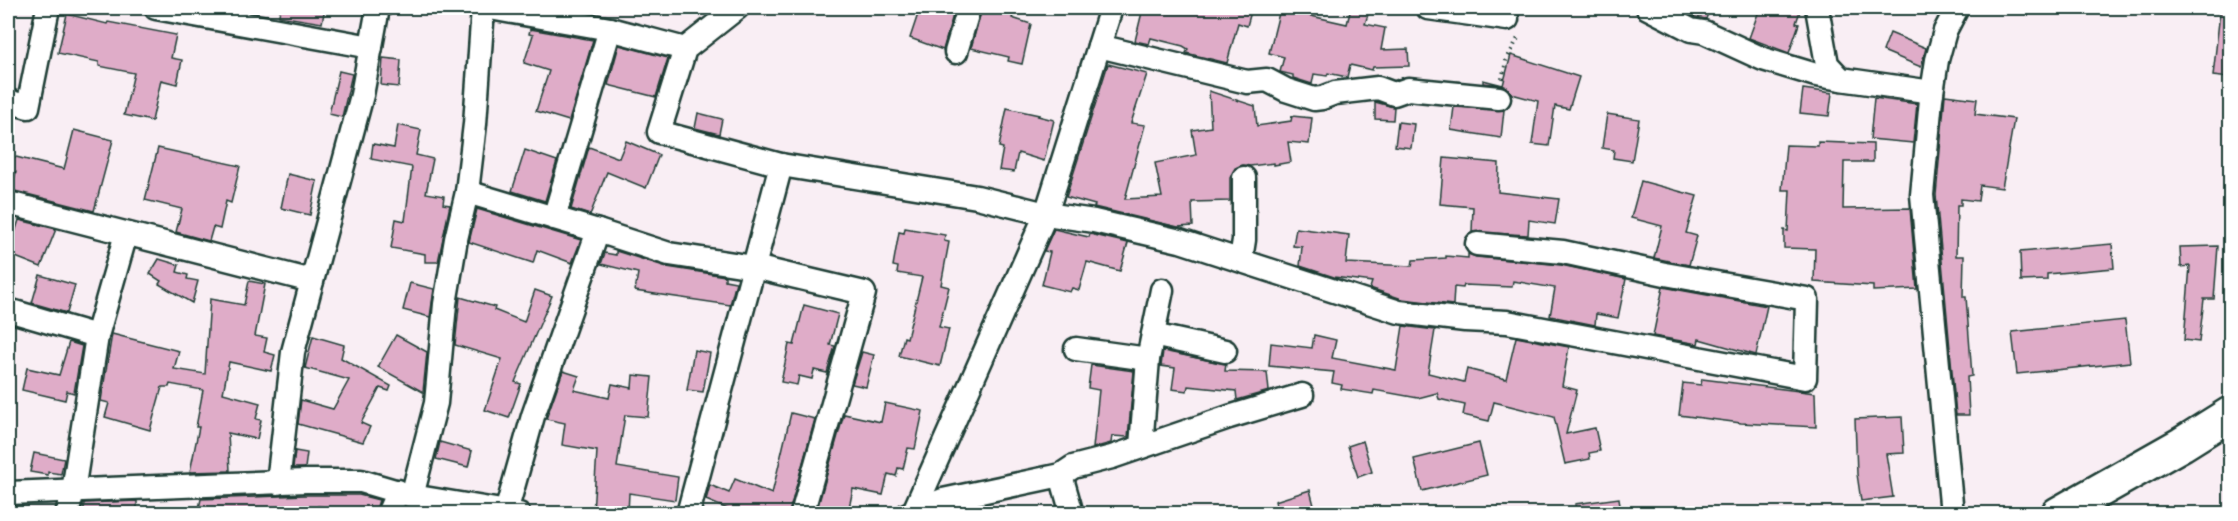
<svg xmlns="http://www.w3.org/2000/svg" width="2238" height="521" font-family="Itim,sans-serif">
<rect width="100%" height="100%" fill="#f9eef4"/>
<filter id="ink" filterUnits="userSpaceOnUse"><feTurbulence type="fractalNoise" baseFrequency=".0167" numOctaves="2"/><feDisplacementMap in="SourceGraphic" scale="12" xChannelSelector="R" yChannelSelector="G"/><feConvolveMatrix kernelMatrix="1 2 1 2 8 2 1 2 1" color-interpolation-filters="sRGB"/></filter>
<g filter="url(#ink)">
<g fill="#dfacc8" stroke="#1f3d34" stroke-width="1.5">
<polygon points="280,8 325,8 322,23 279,16"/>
<polygon points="920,8 955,8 943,50 910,38"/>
<polygon points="982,8 1015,8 1012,18 1031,24 1022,64 1008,61 1009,57 971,48"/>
<polygon points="1143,8 1252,8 1247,26 1238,23 1227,63 1186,53 1188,49 1183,46 1151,38 1149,44 1135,41"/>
<polygon points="1351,8 1370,8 1365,24 1385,28 1381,50 1408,49 1409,66 1373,67 1372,70 1350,65 1347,77 1328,73 1327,76 1314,74 1312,84 1293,78 1293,75 1280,72 1284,57 1269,53 1280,9 1347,24"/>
<polygon points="1685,8 1710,8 1706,19 1695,17 1683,11"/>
<polygon points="1760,8 1801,8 1796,23 1799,24 1789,53 1749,38"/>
<polygon points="2220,12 2230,12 2230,78 2213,76"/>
<polygon points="67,14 107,24 108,22 176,35 171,58 182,60 177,84 161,80 152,121 124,115 134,73 99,66 99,62 58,53"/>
<polygon points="530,29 593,40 569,121 536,111 549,71 524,63 533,35 529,34"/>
<polygon points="1890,33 1926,48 1921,67 1883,51"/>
<polygon points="619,45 668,58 656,97 608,85"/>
<polygon points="1511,55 1579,77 1569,109 1555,106 1549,146 1532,144 1538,101 1512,94 1507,87 1501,85 1483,83 1483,80 1503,85"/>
<polygon points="383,58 401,60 399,87 381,85"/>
<polygon points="1108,64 1147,74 1131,123 1145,125 1125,199 1162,197 1155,163 1196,155 1192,130 1211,127 1209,91 1255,106 1257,126 1291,121 1292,116 1312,118 1309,144 1288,142 1291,162 1274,165 1274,163 1250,166 1243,165 1235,168 1230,178 1230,201 1192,202 1193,226 1178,227 1094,207 1095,205 1066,197"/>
<polygon points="339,71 352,74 342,117 329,114"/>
<polygon points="1803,89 1832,93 1829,116 1800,113"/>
<polygon points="1945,95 1977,99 1975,114 2014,119 2002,188 1980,185 1978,201 1961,199 1961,205 1957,205 1956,256 1964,256 1963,297 1966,297 1972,376 1967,377 1969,415 1956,415 1936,195"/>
<polygon points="1874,98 1917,104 1913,143 1870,139"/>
<polygon points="1375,102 1394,107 1393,120 1375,119"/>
<polygon points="1454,107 1504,110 1501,138 1451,130"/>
<polygon points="1007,108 1039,115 1038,116 1054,120 1044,161 1018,153 1014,172 999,170 1003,148 999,147"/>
<polygon points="698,113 722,119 719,134 695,128"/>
<polygon points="1607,114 1639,119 1632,161 1613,158 1614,150 1602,148"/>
<polygon points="1398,122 1414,124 1411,148 1395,146"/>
<polygon points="398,125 421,130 416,155 433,159 426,193 444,196 443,204 450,205 438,262 425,262 425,254 391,248 396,219 405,221 412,167 371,159 373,144 394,148"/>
<polygon points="74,130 113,140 94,211 11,190 16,172 8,170 8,155 64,169"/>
<polygon points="626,141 659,155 646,188 607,172 590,215 571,209 589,147 619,158"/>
<polygon points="1818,142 1873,144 1873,162 1844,162 1843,209 1910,208 1917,289 1873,291 1873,286 1814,282 1815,249 1784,248 1784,230 1788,231 1790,190 1782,190 1786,145 1818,146"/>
<polygon points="158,148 240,166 231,203 226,201 220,229 213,227 209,241 176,232 182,209 145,200"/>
<polygon points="525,150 557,161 545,201 512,191"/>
<polygon points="1444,158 1499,163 1498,192 1559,199 1555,224 1529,220 1528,235 1472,232 1473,207 1440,204"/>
<polygon points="288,174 317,181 310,215 281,208"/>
<polygon points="1641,181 1697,196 1686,233 1697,236 1689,265 1654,258 1662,226 1631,218"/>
<polygon points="477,209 581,240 572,263 537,250 533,263 469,242"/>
<polygon points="19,220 56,229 41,267 8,254"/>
<polygon points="905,228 945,235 944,241 949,242 941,285 949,287 939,327 949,329 940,366 899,356 904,337 907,338 922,277 897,273 898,267 893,266 899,232 904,233"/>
<polygon points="1296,228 1349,235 1346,263 1412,266 1413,260 1446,258 1446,256 1468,258 1468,254 1476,257 1561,265 1626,279 1618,318 1596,314 1595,325 1550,316 1555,288 1513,281 1512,287 1464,285 1463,288 1454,287 1453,305 1402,299 1370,288 1372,282 1334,277 1300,266 1302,247 1293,246"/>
<polygon points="1054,229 1089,237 1090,234 1128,243 1120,271 1087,262 1079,290 1072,288 1070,292 1042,285 1050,252 1044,251"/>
<polygon points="2112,244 2114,268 2047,274 2047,280 2021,281 2020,252"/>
<polygon points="2218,246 2214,299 2204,299 2199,342 2184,340 2190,266 2181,267 2180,247"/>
<polygon points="616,251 667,267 725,276 725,280 736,282 730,305 635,291 638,273 601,264 605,253 616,255"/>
<polygon points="159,259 179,265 177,272 188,275 187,279 198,281 192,303 159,284 161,281 150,274"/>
<polygon points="40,275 75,285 67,313 32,303"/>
<polygon points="249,281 265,284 255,336 267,338 264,352 275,355 271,371 229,362 223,393 260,403 256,419 261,420 257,439 228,433 230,471 190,472 199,427 196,427 203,390 170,384 169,387 162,387 150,430 105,417 109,403 101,401 112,334 179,351 174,369 205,374 210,299 244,305"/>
<polygon points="410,283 434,289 430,317 403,310"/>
<polygon points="1663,287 1767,306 1756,355 1699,339 1698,344 1653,336"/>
<polygon points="535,290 552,296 515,382 521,384 509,418 485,410 502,359 455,345 460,297 495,307 494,310 524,322"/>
<polygon points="804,305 838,314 830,345 835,346 827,373 814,370 812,379 799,376 797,385 781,382 789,344 794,345"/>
<polygon points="2125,320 2130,362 2017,374 2012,332"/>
<polygon points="1403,326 1435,330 1428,373 1464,382 1467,369 1506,379 1516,337 1569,347 1562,386 1577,390 1566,434 1595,428 1600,451 1589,453 1590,459 1565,464 1554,417 1494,402 1489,421 1463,415 1465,405 1439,399 1437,393 1418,398 1374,390 1373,394 1341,389 1342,385 1332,383 1334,372 1269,366 1271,343 1312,348 1314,335 1336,340 1332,358 1396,370"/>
<polygon points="396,335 427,352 423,392 378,367"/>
<polygon points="313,336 344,345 341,358 391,386 389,391 380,388 361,423 370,427 363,442 298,424 301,400 333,409 349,380 305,368"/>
<polygon points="69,342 82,346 74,393 67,391 65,400 22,390 27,368 59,375"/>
<polygon points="694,350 710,353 703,392 687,390"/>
<polygon points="1163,351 1226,364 1225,371 1267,372 1269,391 1237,400 1236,391 1188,386 1187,391 1172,389 1175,368 1161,366"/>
<polygon points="862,352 874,355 866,387 852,384"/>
<polygon points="1091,365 1134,371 1128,437 1112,436 1111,443 1093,448 1099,390 1088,388"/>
<polygon points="563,371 579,376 574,390 609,398 612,384 632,388 633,375 652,377 648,417 625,415 617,467 678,477 675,500 629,493 628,513 593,513 597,451 562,445 565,423 546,419"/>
<polygon points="1702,379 1815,393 1816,427 1741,423 1679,415 1683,383 1701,385"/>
<polygon points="885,403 923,411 915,449 908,448 903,469 898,468 896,476 888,474 883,495 853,489 848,513 816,513 844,414 881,422"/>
<polygon points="791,413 815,419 789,513 737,513 706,500 710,485 729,493 735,479 772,494"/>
<polygon points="1902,417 1904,453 1886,454 1893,497 1861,501 1857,474 1855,419"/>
<polygon points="1363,441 1372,472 1358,477 1348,446"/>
<polygon points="440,442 472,451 468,467 436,459"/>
<polygon points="1479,443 1487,475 1422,491 1414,459"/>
<polygon points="295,451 307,453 305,468 293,468"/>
<polygon points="34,453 64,459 61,474 48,472 48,475 30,472"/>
<polygon points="1310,490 1316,513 1278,513 1275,501"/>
<polygon points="306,495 359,495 379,500 375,513 318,506 317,513 198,513 201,499"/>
<polygon points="1619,498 1621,513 1576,513 1575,504"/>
<polygon points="137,501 137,513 84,513 84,503"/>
</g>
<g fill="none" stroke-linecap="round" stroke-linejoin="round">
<defs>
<g id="minor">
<polyline points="156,8 371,47"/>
<polyline points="490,8 610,29 554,218"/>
<polyline points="737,8 685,49 659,132 781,165 977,197 1046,214 1094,221 1180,241 1399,312 1465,320 1507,322 1805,378 1807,299 1665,274 1563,252 1477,244"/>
<polyline points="1428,8 1507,19"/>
<polyline points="1648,8 1691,30 1704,32 1763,59 1816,75 1841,79"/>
<polyline points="1817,8 1827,64 1841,79 1932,92"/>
<polyline points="610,29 685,49"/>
<polyline points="1099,46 1247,82 1267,80 1286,90 1314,99 1322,98 1335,93 1378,88 1394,94 1408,89 1499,98"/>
<polyline points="956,52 969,8"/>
<polyline points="8,101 28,107 48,8"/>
<polyline points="467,192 598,231 533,416 506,512"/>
<polyline points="8,203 312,281"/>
<polyline points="598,231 669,254 754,267 864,293 802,514"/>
<polyline points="1241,259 1244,240 1244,178"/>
<polyline points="8,310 97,336"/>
<polyline points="1153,335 1225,351"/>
<polyline points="1076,349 1148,359"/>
<polyline points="1141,446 1148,359 1162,290"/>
<polyline points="1061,475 1072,514"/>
<polyline points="278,483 293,352 362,95 378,8"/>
<polyline points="8,493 306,481 361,481 412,496 519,514"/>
<polyline points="412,496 436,403 445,304 456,239 467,192 475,124 483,8"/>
<polyline points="915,509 1046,214 1111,8"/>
<polyline points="67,514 73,491 97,336 126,234"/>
<polyline points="388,514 398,491"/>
<polyline points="688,514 781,165"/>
<polyline points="908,514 943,500 1061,475 1073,467 1112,457 1229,417 1302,395"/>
<polyline points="1952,514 1922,195 1931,99 1937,60 1945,31 1957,8"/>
</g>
<polyline id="trunk" points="2058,514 2182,444 2230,414"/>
</defs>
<use href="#minor" stroke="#1f3d34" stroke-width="27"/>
<use href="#trunk" stroke="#1f3d34" stroke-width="38"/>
<polyline stroke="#1f3d34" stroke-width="4" stroke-dasharray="1.5 4.5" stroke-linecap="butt" points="1502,79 1506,61 1519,36"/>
<use href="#minor" stroke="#fff" stroke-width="22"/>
<use href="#trunk" stroke="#fff" stroke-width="33"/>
</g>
</g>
<rect width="2238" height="521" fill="none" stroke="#fff" stroke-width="30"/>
<rect x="15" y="15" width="2208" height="491" fill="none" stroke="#1f3d34" stroke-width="2" filter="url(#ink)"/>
</svg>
